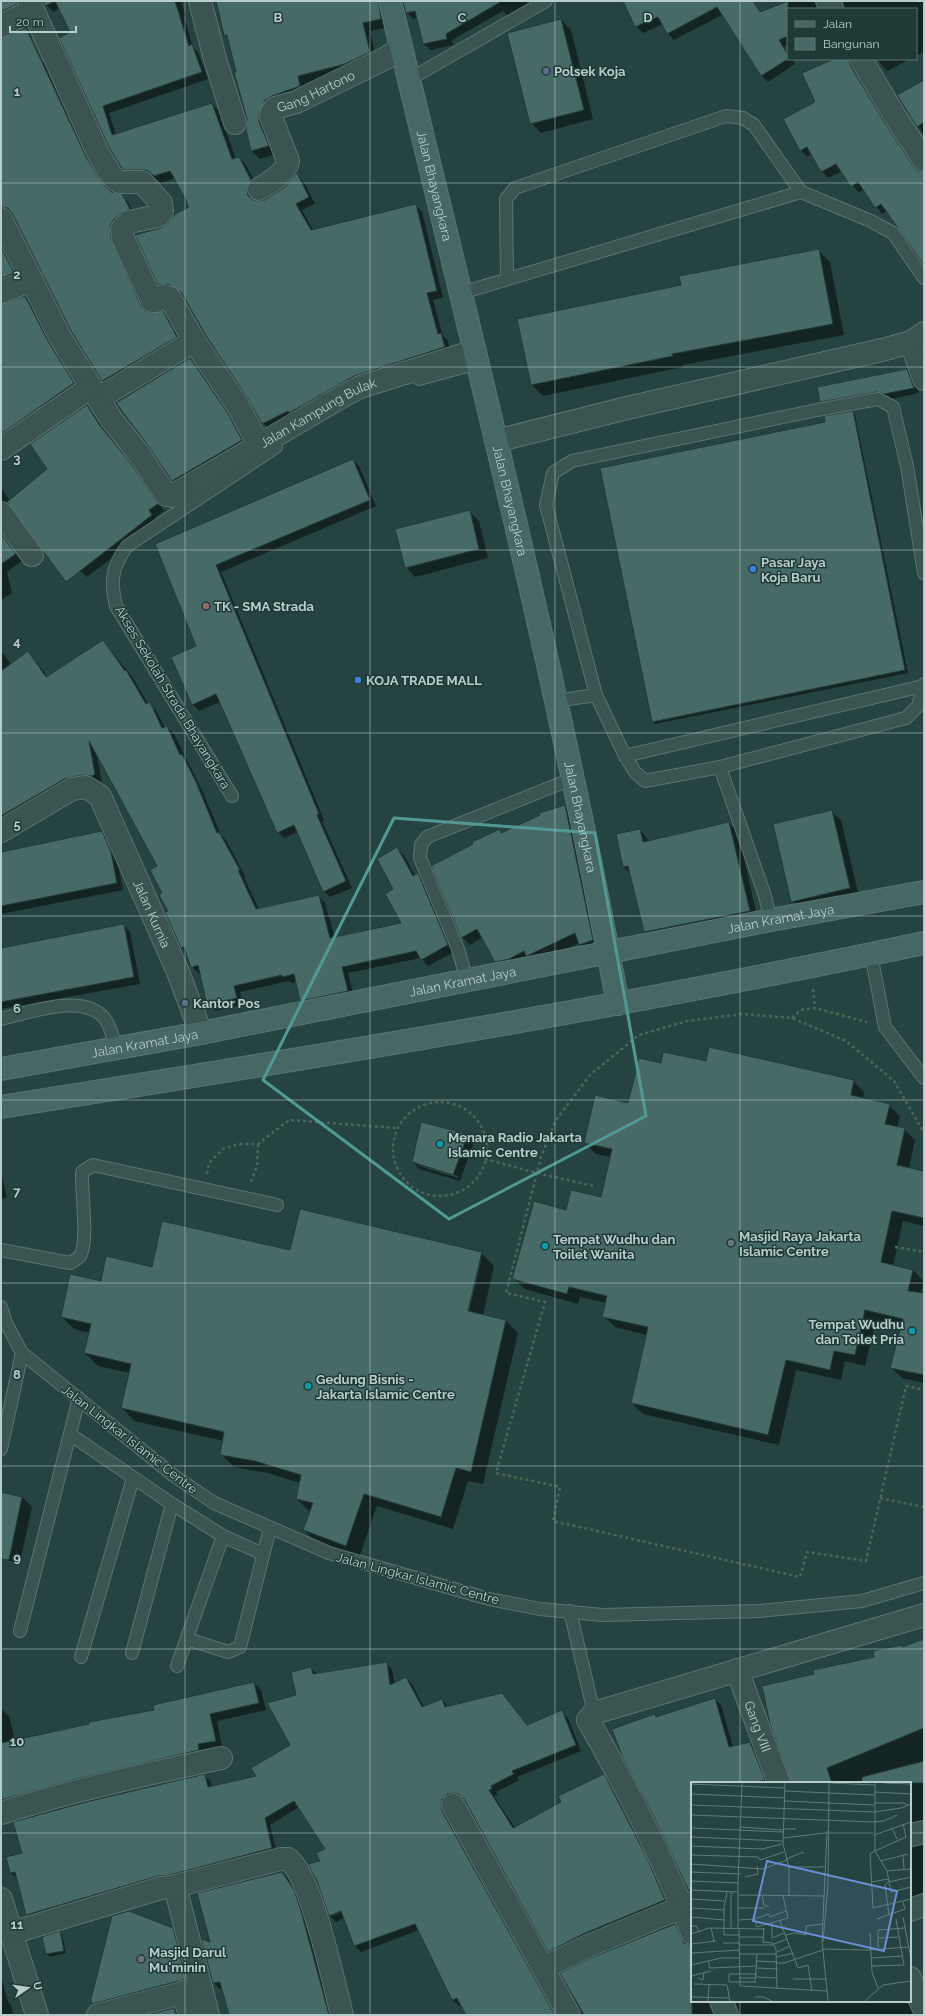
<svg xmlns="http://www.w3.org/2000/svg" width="925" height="2016" font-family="Raleway,sans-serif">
<rect width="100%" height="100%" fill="#254441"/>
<g fill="#0007" fill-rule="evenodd">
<polygon points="1,1 12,1 15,15 1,23"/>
<polygon points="43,1 181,1 186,16 184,17 193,47 198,52 208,79 109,113 116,135 212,104 219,111 236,159 239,158 246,165 257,187 253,196 254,201 259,202 266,201 285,188 297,175 303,181 315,204 302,210 313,230 416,206 422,212 443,297 433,300 443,336 448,341 451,354 269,430 263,423 249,398 184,296 176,290 166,291 159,284 161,229 190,207 175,178 161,183 154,177 131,176 122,166 72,32 60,9 53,12"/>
<polygon points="217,1 389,1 389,27 370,31 377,60 353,72 305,84 308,94 280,104 276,154 260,159 252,151 247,128 248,119 238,72 229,38 225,35"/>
<polygon points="403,1 545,1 509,18 503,11 452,40 453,45 431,50 424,44 418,18 413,19 407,12"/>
<polygon points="624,1 749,1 674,40 668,33 663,24 643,33 636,26"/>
<polygon points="787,1 823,1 821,9 788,9 788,45 784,47 788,53 788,59 792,59 795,64 768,82 762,76 730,26"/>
<polygon points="843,1 924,1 924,52 916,56 916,9 845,9"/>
<polygon points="561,20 571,30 593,119 541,133 531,123"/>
<polygon points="1,39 28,64 42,61 48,67 94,167 108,190 121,195 128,202 136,216 117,247 147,313 152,314 163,312 170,319 183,343 110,387 103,381 72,330 14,214 9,213 1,215"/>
<polygon points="836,59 857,59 855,66 856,73 892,133 918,172 924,173 924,261 887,211 882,214 864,189 859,193 842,171 828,178 822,171 812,154 807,157 801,150 816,103"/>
<polygon points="877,59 910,59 887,71"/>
<polygon points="924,81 924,135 898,96"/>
<polygon points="1,242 20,280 1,289"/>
<polygon points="819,251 830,262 844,335 683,365 683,367 543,396 532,385 682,286"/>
<polygon points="25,297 32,304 55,350 80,390 1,445 1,305"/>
<polygon points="190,359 233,419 247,446 179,487 150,446"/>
<polygon points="907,370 912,376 919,393 891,399 827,407 821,401"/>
<polygon points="87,406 135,469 164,511 155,517 158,523 87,577 13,508 7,507 1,509 1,487 10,501 49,469"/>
<polygon points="852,412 855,415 908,673 655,724 652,721 826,423"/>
<polygon points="353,460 359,466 376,506 221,572 324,820 322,821 352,888 330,897 324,891 298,832 284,838 278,832 220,702 199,711 193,704 198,646 156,545"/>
<polygon points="469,511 479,521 488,558 415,577 406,567"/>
<polygon points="1,533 22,561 7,572 12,593 1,600"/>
<polygon points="103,641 133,678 148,704 156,710 165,728 167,727 174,734 202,790 221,835 226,840 245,876 244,877 259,910 319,896 325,903 335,938 403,924 395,889 397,849 404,855 415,876 418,874 425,881 454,952 428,966 421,958 348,973 354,998 308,1007 301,1000 297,982 291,983 289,981 240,992 243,1005 215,1011 208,1004 201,973 199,974 192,967 187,953 182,948 163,893 158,866 96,753 102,781 1,827 1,722"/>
<polygon points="1,651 12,665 28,653 46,674 1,701"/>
<polygon points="565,806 573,813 600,947 587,952 579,943 537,962 503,969 496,961 483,937 470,945 462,937 499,830 502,833"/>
<polygon points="831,811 841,820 859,897 802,911 792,901"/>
<polygon points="729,823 738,832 758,920 653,941 645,932 631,874 624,867 640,830 649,841"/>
<polygon points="102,832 108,839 117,859 123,890 1,914 1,853"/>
<polygon points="124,925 130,932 140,984 1,1009 1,941 3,948"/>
<polygon points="707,1063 853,1081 864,1092 863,1098 889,1105 900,1116 897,1128 904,1129 915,1140 909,1168 924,1172 924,1226 903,1221 893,1266 913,1270 923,1281 921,1294 924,1294 924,1383 902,1378 891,1368 902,1326 876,1320 865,1366 845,1361 841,1380 796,1370 779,1445 643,1414 632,1403 647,1335 615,1327 604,1316 606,1303 580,1297 578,1304 524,1289 513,1278 567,1211 602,1198 611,1157 596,1154 585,1143 629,1104 662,1064"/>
<path d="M467,1135L474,1142L460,1181L419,1169L413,1162ZM419,1164L458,1176V1178L419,1166Z"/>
<polygon points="1,1171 7,1198 1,1199"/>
<path d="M291,1252L481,1253L494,1266L483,1315L505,1320L518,1333L483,1484L468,1481L453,1529L377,1506L359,1558L317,1543L304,1530L310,1512L297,1499L300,1483L268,1473L234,1467L221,1454L224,1441L134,1421L122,1408L130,1373L98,1366L85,1353L90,1333L74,1329L62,1317L101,1282L152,1268ZM479,1261H481L468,1316L466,1315Z"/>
<polygon points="1,1493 22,1497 32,1507 20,1563 1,1559"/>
<polygon points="924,1640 924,1827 910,1831 910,1783 792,1783 875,1658 902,1646 904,1648"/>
<path d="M386,1663L392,1669L395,1684L406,1678L412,1684L424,1708L442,1700L448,1706L502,1694L527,1725L561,1712L568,1718L581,1751L517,1777L519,1780L496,1792L498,1795L494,1796L515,1828L562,1803L603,1775L610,1781L639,1837L671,1907L555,1957L549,1951L466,1800L460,1798L557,2015H467L462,2004L459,2006L453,2000L419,1930L361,1952L355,1946L344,1918L336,1922L330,1916L318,1881L326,1849L299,1807L270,1825L277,1854L33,1921L27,1915L18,1879L11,1873L7,1858L23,1853L204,1775L210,1781L212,1787L257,1777L291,1745L298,1696L311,1668L317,1674ZM345,1908L346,1910L332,1916V1914Z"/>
<polygon points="254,1683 261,1690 266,1710 217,1721 222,1747 204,1751 1,1811 1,1709 9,1716 15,1741 156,1711"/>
<polygon points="715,1699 721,1705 733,1747 750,1743 756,1749 769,1783 692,1783 692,1893 689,1891 655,1715 658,1717"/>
<polygon points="924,1845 924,1901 910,1905 910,1848"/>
<polygon points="282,1873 288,1879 299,1898 307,1918 333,2015 230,2015 223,1988 220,1989 214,1983 211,1943"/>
<polygon points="675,1925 681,1931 686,1945 692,1946 692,2001 716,2001 717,2015 582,2015 562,1974"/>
<polygon points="172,1928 176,1932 189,1982 96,2007 93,2004 92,1999"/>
<polygon points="60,1933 62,1935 66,1953 50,1957 47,1954"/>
<polygon points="1,1976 8,2002 11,2004 13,2015 1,2015"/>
<polygon points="735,2001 909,2001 916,2015 740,2015"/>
<polygon points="174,2009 179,2015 150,2015"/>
</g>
<g fill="#486a67" stroke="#203b38">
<polygon points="1,1 17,1 17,4 1,12"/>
<polygon points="43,1 175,1 189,46 192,44 202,72 103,106 112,135 212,103 232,159 239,157 251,180 247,189 248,196 253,200 259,201 265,200 285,187 297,173 309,197 296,204 311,230 416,204 437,291 427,293 438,334 441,333 445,347 354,376 289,413 288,411 262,424 248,399 205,334 181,292 168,284 158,285 135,235 161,228 167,224 174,215 189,207 185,198 170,171 154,176 147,170 124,170 121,167 109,147 59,38 70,32 55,1 45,6"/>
<polygon points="216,1 378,1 381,19 363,23 370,52 345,64 298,76 300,86 272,96 265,100 259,115 259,122 269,146 251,151 246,129 247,119 234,72 236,72 227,35 224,35"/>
<polygon points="403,1 502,1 446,34 447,39 423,44 415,11 406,13"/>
<polygon points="623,1 753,1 760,12 788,1 788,36 779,40 788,55 788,59 761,76 717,7 667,34 658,17 635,27"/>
<polygon points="561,19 584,110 530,124 507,33"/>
<polygon points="26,28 87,159 103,184 111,192 122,194 130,209 121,213 113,220 110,225 111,239 141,306 145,311 152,313 163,311 177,337 102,381 71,331 12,213 8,208 1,207 1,38"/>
<polygon points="834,59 849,59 850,65 886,125 914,167 918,171 924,172 924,265 881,204 875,208 858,182 851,187 836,164 821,172 807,147 800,151 783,119 815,102 802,73"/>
<polygon points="924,80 924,122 917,127 897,95"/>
<polygon points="1,247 14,273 1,279"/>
<polygon points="819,249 833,324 672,354 673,356 531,385 517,319 681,285 679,276"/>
<polygon points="25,296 49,343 74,383 1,434 1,304"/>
<polygon points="190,358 227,412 242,440 172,481 149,447 116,403"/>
<polygon points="907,369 914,388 884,394 877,392 820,402 817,387"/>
<polygon points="87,405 100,426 129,461 158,504 149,510 152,515 66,582 7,502 47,469 30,444"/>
<polygon points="853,411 905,670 652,722 600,468 825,422 824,416"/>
<polygon points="353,459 370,500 216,565 319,814 317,815 346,881 323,892 294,825 277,833 216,694 192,705 171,657 196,646 155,544"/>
<polygon points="470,510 479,549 405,568 395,529"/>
<polygon points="1,534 16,554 1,564"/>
<polygon points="103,640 125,671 126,670 146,704 150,702 162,728 167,726 180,755 182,754 196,782 217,833 219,832 240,870 238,870 256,909 319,895 330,938 401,923 385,894 393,889 377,859 397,847 413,876 418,873 448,945 421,960 416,951 342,967 348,991 300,1001 294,974 283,977 282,975 234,986 237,998 207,1005 198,965 191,968 184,947 181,948 165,912 168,911 159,895 162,893 150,870 157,866 89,741 95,774 92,776 84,775 66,778 1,816 1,671 28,651 46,677"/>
<polygon points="565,805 593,940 579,945 575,933 529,955 526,956 524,951 509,959 495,962 477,929 461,938 431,866 473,844 472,842 500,829 501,833 540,815 539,813"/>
<polygon points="832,810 850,888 791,902 773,824"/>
<polygon points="729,822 750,911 644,932 628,866 623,867 616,834 640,829 643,842"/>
<polygon points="102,831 111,852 117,883 1,906 1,852"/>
<polygon points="124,924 134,977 1,1002 1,948"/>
<polygon points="709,1047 854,1080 851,1095 890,1104 885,1124 905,1128 897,1165 924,1171 924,1218 892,1211 881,1262 913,1270 908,1291 924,1293 924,1375 890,1368 903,1319 865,1310 855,1355 834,1351 830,1370 786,1360 768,1435 631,1403 648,1327 602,1317 607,1296 569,1287 567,1294 512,1279 534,1201 566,1210 571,1190 601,1197 612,1149 584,1143 595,1095 628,1103 639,1058 661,1063 663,1052 706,1061"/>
<polygon points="421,1122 468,1134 453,1175 412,1162"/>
<polygon points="300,1209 482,1252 468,1311 506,1320 471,1472 456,1468 441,1517 364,1494 346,1546 303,1530 313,1503 296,1499 301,1475 255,1461 220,1455 224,1432 121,1408 131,1364 84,1353 91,1324 61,1317 70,1274 101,1281 106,1256 152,1267 162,1221 290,1250"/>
<polygon points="1,1492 22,1497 9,1560 1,1559"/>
<polygon points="924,1639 924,1728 827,1768 832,1783 791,1783 770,1724 762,1686 814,1674 813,1670 874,1657 873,1651 902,1645 902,1647"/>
<polygon points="387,1662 390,1685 406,1677 422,1707 442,1699 445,1707 502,1693 527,1725 562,1710 576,1745 512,1771 514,1774 491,1786 492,1789 489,1790 513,1828 561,1802 558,1796 604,1774 646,1856 665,1900 583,1934 548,1952 464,1799 459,1794 453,1793 447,1794 442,1799 441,1805 442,1811 555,2015 466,2015 457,1998 452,2000 415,1924 354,1946 341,1911 329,1916 317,1881 308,1864 320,1861 316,1853 325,1849 294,1801 265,1818 272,1848 170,1875 158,1876 26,1915 15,1872 10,1873 6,1857 22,1853 13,1822 86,1802 205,1774 208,1787 256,1776 251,1768 290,1745 267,1703 296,1695 291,1672 311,1667 313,1674"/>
<polygon points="254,1682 259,1703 210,1714 216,1741 198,1744 199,1750 80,1778 1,1800 1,1743 89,1724 89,1722 154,1710 153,1705"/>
<polygon points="715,1698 729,1747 750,1742 765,1780 753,1783 692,1783 692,1891 689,1891 655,1819 622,1756 612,1729 655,1714 656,1717"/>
<polygon points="924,1761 924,1783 862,1783 862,1777"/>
<polygon points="282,1872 294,1890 301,1911 329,2015 229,2015 220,1982 213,1983 201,1939 210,1942 197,1893"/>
<polygon points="129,1911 173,1928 186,1979 92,2004 91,1999 112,1916"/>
<polygon points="675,1924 684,1943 692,1945 692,2015 584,2015 560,1973 593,1957"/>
<polygon points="60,1931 64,1951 46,1954 42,1937"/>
<polygon points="174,2008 176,2015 147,2015"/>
</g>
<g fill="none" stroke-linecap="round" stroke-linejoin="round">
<defs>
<g id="lane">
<polyline points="410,79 546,1"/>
<polyline points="507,279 506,199 515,188 726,116 743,118 754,125 801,192 871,221 893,233 924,278"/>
<polyline points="461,293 801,192"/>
<polyline points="419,379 478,363"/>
<polyline points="924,573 907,466 893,407 878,399 817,410 572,461 553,473 546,505 596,695 625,756 635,772 645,781 720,767 906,718 918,706 924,684"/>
<polyline points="555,701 596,695"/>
<polyline points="625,756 923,686"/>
<polyline points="720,767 765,896 771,920"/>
<path d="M232,796L116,606C110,581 112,567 127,546L276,447"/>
<polyline points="871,954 885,1027 924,1078"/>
<polyline points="467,981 458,949 420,858 421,845 427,837 574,778"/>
<path d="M1,1019C28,1013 91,989 108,1024C112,1031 113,1040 116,1048"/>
<path d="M1,1250L70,1263C73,1261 78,1259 80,1256C89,1242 81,1192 82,1172L93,1165L277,1205"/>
<polyline points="1,1307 6,1323 22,1353 173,1475 214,1503 329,1553 489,1599 540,1609 602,1615 760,1611 862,1601 924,1583"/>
<polyline points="71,1435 172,1504 223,1536 263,1554"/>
<polyline points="1,1449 22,1353"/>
<polyline points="570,1611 594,1713"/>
<polyline points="20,1631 79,1398"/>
<polyline points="187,1639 228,1652 240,1647 270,1528"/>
<polyline points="132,1653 172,1504"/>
<polyline points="81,1657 133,1478"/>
<polyline points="177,1666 223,1536"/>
</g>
<g id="street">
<polyline points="29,1 98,153 111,175 119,182 142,182 161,203 162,211 158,216 129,222 122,229 123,238 152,301 156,301 164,296 170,298 194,341 238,406 259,445"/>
<polyline points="200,1 215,59 235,123"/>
<polyline points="827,1 832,9"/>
<polyline points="1,26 33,10"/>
<polyline points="861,59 896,118 924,160"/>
<path id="s1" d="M259,189C269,183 286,174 288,161L271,117L272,112L275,108L296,102L386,58L401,48"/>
<path id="s2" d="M1,219L60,337L111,419L139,454L166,495L172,496L343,396L360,387L475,351"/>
<polyline points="1,292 32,280"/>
<polyline points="911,342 924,379"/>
<polyline points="99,398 194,341"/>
<polyline points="496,441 627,408 882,350 911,342 924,333"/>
<polyline points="1,449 91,387"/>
<polyline points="1,513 32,555"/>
<path id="s3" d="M1,831L72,789L86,787L100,796L178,972L201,1033"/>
<path id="s4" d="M737,1670L779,1783"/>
<polyline points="453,1805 569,2015"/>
<path d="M1,1813C73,1790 147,1774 221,1758"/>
<polyline points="910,1835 924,1832"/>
<polyline points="172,1887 177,1894 208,2015"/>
<polyline points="1,1899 37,2015"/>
<polyline points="910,1910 924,1905"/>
<path d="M11,1933L161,1888L172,1887L281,1859H288C311,1874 334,1985 342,2015"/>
<path d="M692,1933C664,1859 627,1788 588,1720L594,1713L924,1615"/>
<polyline points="543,1968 588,1946 692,1903"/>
<polyline points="910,1978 924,2009"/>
<polyline points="183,1992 190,2015"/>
<polyline points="721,2001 727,2015"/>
<polyline points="98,2015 201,1988"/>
</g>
<g id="secondary">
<path id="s5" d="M390,1C470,334 555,666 618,1004"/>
<path id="s6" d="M1,1069L201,1033L771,920L924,892"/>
<path d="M1,1107C310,1058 618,1008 924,943"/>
</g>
</defs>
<use href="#lane" stroke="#5b7471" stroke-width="14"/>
<use href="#street" stroke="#5b7471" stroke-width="24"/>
<use href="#secondary" stroke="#5b7471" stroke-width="24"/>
<g stroke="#4a6655" stroke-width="2.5" stroke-dasharray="3 3" stroke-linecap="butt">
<polyline points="813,989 815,1008"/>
<polyline points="792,1018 801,1010 815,1008 867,1022"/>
<circle cx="440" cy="1149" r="47"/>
<polyline points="485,1159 537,1173 506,1293 545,1302 496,1473 560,1487 553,1521 800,1577 807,1552 866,1561 906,1386 924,1390"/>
<polyline points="207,1174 209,1163 223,1149 239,1144 258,1144 289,1120 396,1128"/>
<polyline points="251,1182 257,1166 258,1144"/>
<polyline points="593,1186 537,1173 541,1157 556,1120 590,1075 639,1035 687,1021 742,1014 792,1018 846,1041 894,1081 924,1133"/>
<polyline points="895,1247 924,1252"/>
<polyline points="880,1498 924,1507"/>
</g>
<use href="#lane" stroke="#395451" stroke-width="12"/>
<use href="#street" stroke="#395451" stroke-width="22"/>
<use href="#secondary" stroke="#476765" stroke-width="22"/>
</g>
<path fill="none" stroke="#529994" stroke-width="3" stroke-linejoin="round" d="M394,818L595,833L646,1116L449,1219L263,1080Z"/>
<path fill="none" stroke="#b7cdcc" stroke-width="1" stroke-opacity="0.55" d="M185,1V2015M370,1V2015M555,1V2015M740,1V1783M1,183H924M1,367H924M1,550H924M1,733H924M1,916H924M1,1100H924M1,1283H924M1,1466H924M1,1649H924M1,1833H692M910,1833H924M740,2001V2015"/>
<g fill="#5c6f8a" stroke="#1e3936" stroke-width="1.5">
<circle cx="546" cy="71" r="4"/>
<circle cx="185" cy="1003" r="4"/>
</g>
<g fill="#3f7fe0" stroke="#1e3936" stroke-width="1.5">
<circle cx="753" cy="569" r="4"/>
<circle cx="358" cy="680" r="4"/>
</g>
<circle fill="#8d6e63" stroke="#1e3936" stroke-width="1.5" cx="206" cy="606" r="4"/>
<g fill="#0f9aa8" stroke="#1e3936" stroke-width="1.5">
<circle cx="440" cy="1144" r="4"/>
<circle cx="545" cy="1246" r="4"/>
<circle cx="912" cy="1331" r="4"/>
<circle cx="308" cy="1386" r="4"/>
</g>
<g fill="#6b7280" stroke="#1e3936" stroke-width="1.5">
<circle cx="731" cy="1243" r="4"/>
<circle cx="141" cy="1959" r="4"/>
</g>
<g text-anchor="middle" stroke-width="3" stroke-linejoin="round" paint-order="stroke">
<g font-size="13" font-weight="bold" fill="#b7cdcc" stroke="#1e3936" text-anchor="start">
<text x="554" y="76">Polsek Koja</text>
<text x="761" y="567">Pasar Jaya<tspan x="761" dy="15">Koja Baru</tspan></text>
<text x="214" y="611">TK - SMA Strada</text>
<text x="366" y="685">KOJA TRADE MALL</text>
<text x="193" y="1008">Kantor Pos</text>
<text x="448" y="1142">Menara Radio Jakarta<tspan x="448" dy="15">Islamic Centre</tspan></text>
<text x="739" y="1241">Masjid Raya Jakarta<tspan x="739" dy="15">Islamic Centre</tspan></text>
<text x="553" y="1244">Tempat Wudhu dan<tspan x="553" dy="15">Toilet Wanita</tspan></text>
<text x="904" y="1329" text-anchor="end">Tempat Wudhu<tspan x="904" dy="15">dan Toilet Pria</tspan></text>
<text x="316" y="1384">Gedung Bisnis -<tspan x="316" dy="15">Jakarta Islamic Centre</tspan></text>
<text x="149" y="1957">Masjid Darul<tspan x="149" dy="15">Mu'minin</tspan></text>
</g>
<g font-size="13" fill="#b7cdcc" stroke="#1e3936">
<text dy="5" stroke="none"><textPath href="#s1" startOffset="143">Gang Hartono</textPath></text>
<text dy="5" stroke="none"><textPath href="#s5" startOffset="190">Jalan Bhayangkara</textPath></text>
<text dy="5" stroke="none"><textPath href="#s2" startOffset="497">Jalan Kampung Bulak</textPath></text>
<text dy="5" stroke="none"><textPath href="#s5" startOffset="514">Jalan Bhayangkara</textPath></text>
<text transform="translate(173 697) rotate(59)" y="5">Akses Sekolah Strada Bhayangkara</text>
<text dy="5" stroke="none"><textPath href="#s5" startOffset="838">Jalan Bhayangkara</textPath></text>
<text dy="5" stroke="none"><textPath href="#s3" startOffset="242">Jalan Kurnia</textPath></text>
<text dy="5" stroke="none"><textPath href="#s6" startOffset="794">Jalan Kramat Jaya</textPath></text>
<text dy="5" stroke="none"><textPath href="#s6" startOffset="470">Jalan Kramat Jaya</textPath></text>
<text dy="5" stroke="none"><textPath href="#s6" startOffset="146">Jalan Kramat Jaya</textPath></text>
<text transform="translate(130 1439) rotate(38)" y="5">Jalan Lingkar Islamic Centre</text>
<text transform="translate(418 1578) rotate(15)" y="5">Jalan Lingkar Islamic Centre</text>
<text dy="5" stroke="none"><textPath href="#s4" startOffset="60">Gang VIII</textPath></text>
</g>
</g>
<g transform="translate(691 1782)">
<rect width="220" height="220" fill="#254441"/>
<path fill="none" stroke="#5f7b79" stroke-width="1" d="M94,1L92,62L98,85V114M140,1L184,3M184,1V69L179,72L182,126L220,117M193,1L220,2M0,2L94,6M94,9L183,13M183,10L220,12M0,12L94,16M94,19L183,23M183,21H213L217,24M0,23L184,30L210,26L220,22M0,33L182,40M182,40L193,39L206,33M212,42L215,55L184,69L196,89L200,110L220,105M49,45L92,48M0,46L92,50M201,46L206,57M92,47H105M136,49L131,159L137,219M183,53L220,40M0,55L91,59M92,56L134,51H182M0,64L71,67M71,67L91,62M0,73L67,75L69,78L93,70M212,73L213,87M95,77L113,70M190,79L217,72M0,82L72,87L96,78M98,85H134M196,89L219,87M0,90L50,92M54,95L67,92L66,84M0,99L47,101M180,100L198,97M198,100L220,95M0,108L47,110M36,110L33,126V153H49M47,113L134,114M71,114L73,123L78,125M0,117L33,119M0,126L33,128M47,126H74M198,133L194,103L198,99M0,135L33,138M212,135L220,177M63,137L66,145L97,136L92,114M186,137L214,127L212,120M48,138L63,137L78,132L79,135L95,129M89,139L107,186L117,183L121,209M81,141V156L93,151M0,144H5L9,150M20,146L23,159M47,146V101L51,1M48,146L49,204L136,209M40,147V111H42M179,151L181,190L187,206M0,152L18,146L73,147M94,153L104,151L115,153V144L132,142M49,155H72M187,156L208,155M72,160L82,161L85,167L86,207M132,160L137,102L138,1M32,161H49M72,161L73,146M0,162L25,159M83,162L96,157M49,163H83M132,167L177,168L218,165M187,167V148L214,146M86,170L99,164M0,171L49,168M49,172H86M86,175L102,171M180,176L212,174M17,179L19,186L66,184M66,179L86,180M86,181H93L132,168M0,183L30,176H49M181,184L213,183L205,137M66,186L87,187M0,194L20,189M65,195L86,196M7,196L12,198L13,190M48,196H65M102,197H135M64,200H38V192H66M64,201L66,172M3,202L36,203L39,219M0,215L39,216M64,215H72L81,219M17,219L18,203M174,219L192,203L220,199"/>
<path fill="#6a8ed2" fill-opacity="0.15" stroke="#6a8ed2" stroke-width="2" d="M76,79L206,109L193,169L62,139Z"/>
<rect width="220" height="220" fill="none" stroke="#b7cdcc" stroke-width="2"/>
</g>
<g font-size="13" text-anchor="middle" font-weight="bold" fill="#b7cdcc" stroke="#1e3936" stroke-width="3" stroke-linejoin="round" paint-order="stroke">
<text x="278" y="22">B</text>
<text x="462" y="22">C</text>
<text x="648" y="22">D</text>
<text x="17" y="96">1</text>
<text x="17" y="279">2</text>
<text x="17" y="463">3</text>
<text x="17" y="646">4</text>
<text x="17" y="829">5</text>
<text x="17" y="1013">6</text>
<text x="17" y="1196">7</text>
<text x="17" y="1379">8</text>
<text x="17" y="1562">9</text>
<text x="17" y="1746">10</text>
<text x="17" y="1929">11</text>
</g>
<rect width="925" height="2016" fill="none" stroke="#b7cdcc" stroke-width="4"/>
<rect x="787" y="8" width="130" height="52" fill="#1e3936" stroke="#5b7472"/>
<rect x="795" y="21" width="20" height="6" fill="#476765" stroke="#5b7472"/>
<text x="823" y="28" font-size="12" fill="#b7cdcc">Jalan</text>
<rect x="795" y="38" width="20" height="12" fill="#486a67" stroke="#5b7472"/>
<text x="823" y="48" font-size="12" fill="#b7cdcc">Bangunan</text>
<g transform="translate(28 1988) rotate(77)" stroke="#1e3936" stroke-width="3" paint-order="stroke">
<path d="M0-3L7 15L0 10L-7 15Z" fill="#b7cdcc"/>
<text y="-6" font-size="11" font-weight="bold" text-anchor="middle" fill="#b7cdcc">U</text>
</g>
<path d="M10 26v6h66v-6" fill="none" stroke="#b7cdcc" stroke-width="2"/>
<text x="16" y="26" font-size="12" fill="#b7cdcc" stroke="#1e3936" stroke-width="3" paint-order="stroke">20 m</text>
</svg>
